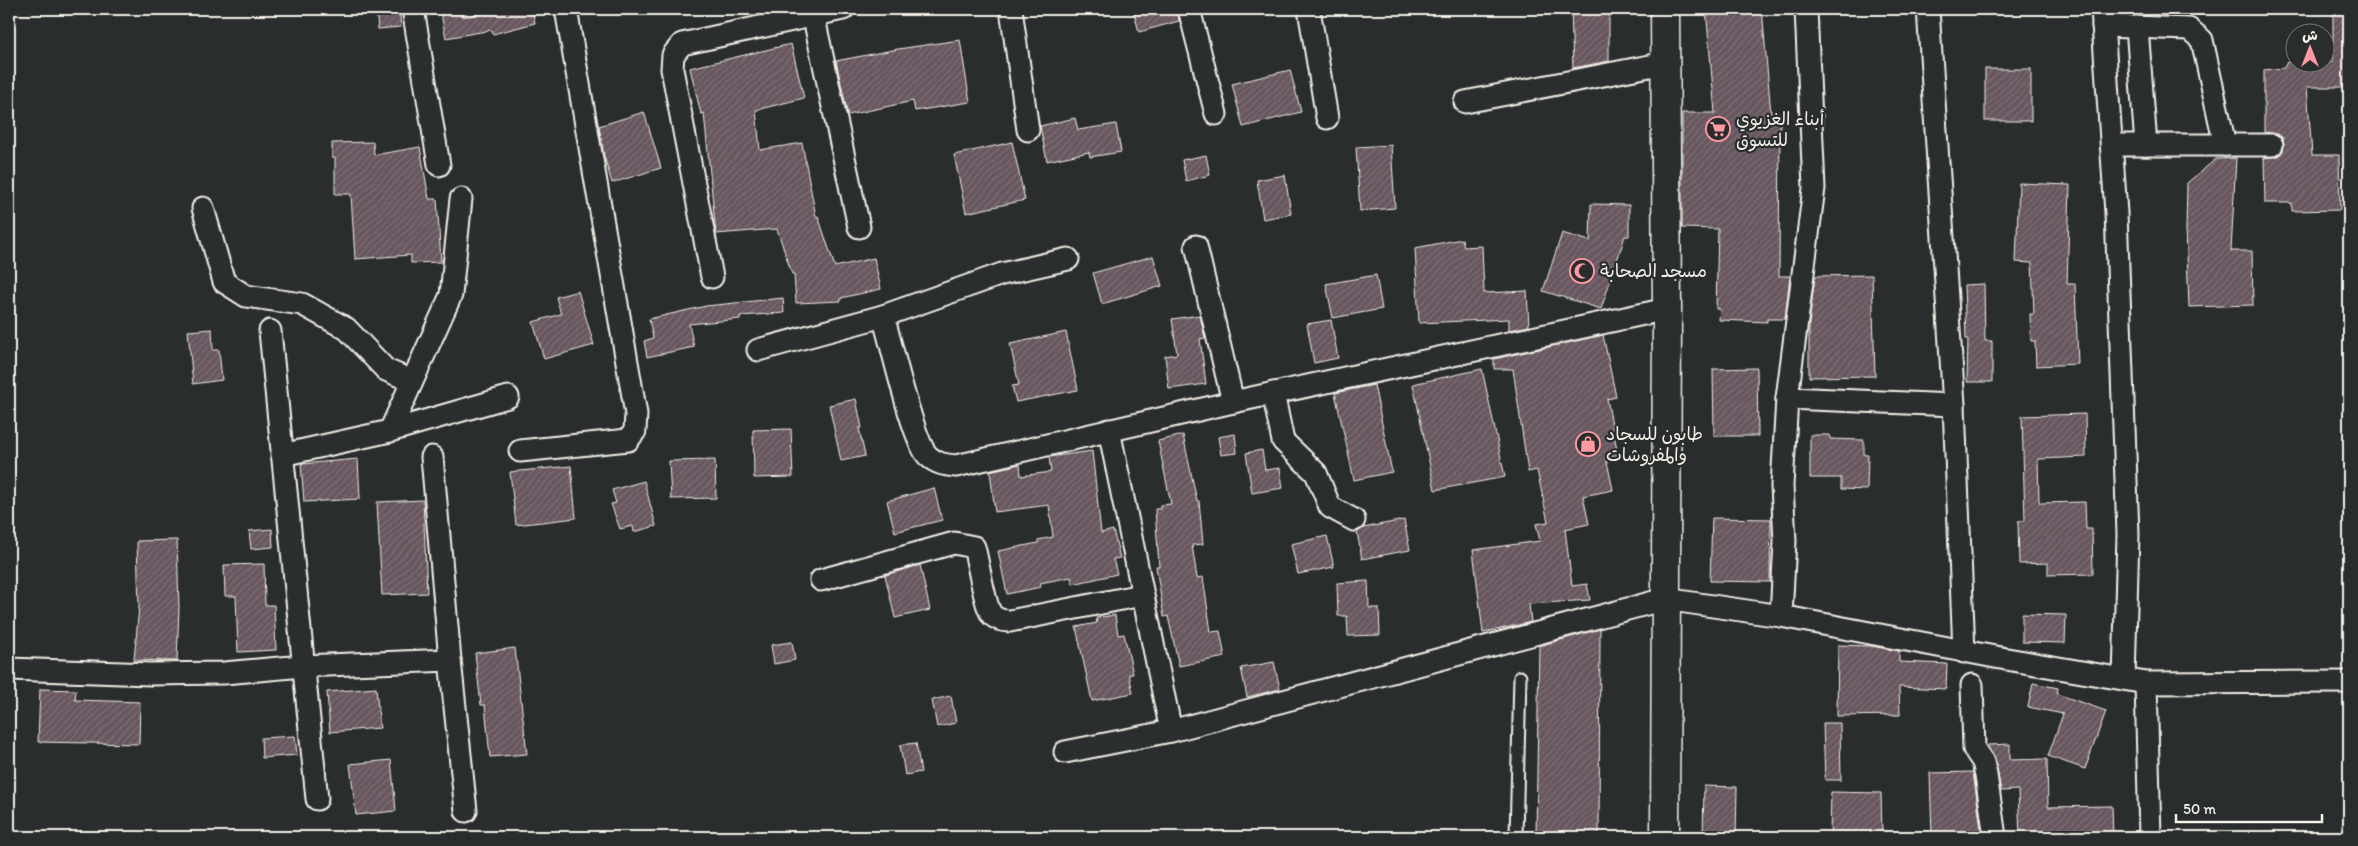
<svg xmlns="http://www.w3.org/2000/svg" width="2358" height="846" font-family="Itim,'Playpen Sans Arabic',sans-serif">
<defs>
<pattern id="building-hatch" width="6" height="6" patternUnits="userSpaceOnUse" patternTransform="scale(1.25)"><rect width="6" height="6" fill="#67565f"/><path d="M-1 1l2-2M0 6l6-6M5 7l2-2" fill="none" stroke="#7d6f76"/></pattern>
</defs>
<rect width="100%" height="100%" fill="#2a2d2e"/>
<filter id="ink" filterUnits="userSpaceOnUse"><feTurbulence type="fractalNoise" baseFrequency=".02" numOctaves="2"/><feDisplacementMap in="SourceGraphic" scale="10" xChannelSelector="R" yChannelSelector="G"/><feConvolveMatrix kernelMatrix="1 2 1 2 8 2 1 2 1" color-interpolation-filters="sRGB"/></filter>
<g filter="url(#ink)">
<g fill="url(#building-hatch)" stroke="#f4f1e8">
<polygon points="376,9 399,9 401,27 378,29"/>
<polygon points="440,9 464,9 463,17 501,9 532,9 535,23 493,34 492,30 446,38"/>
<polygon points="1133,9 1177,9 1179,21 1139,32"/>
<polygon points="1571,9 1609,9 1609,61 1573,68"/>
<polygon points="1706,9 1762,9 1771,114 1780,114 1779,276 1790,276 1785,319 1767,319 1767,322 1719,320 1720,309 1716,309 1718,229 1682,228 1682,113 1715,113"/>
<polygon points="2333,9 2349,9 2349,87 2307,87 2312,155 2339,155 2340,210 2292,211 2292,203 2265,203 2264,158 2279,156 2283,151 2284,145 2283,138 2278,134 2264,132 2264,70 2284,68 2287,62 2333,62"/>
<polygon points="960,40 970,102 915,111 913,101 848,115 836,61 898,49"/>
<polygon points="791,44 804,98 756,110 760,150 802,143 816,217 818,216 835,267 874,258 881,289 841,298 841,301 796,303 794,274 792,274 777,229 716,234 704,113 701,114 690,68"/>
<rect x="1985" y="69" width="46" height="52"/>
<polygon points="1290,70 1301,112 1243,127 1232,84"/>
<polygon points="644,112 661,168 612,183 604,156 599,126"/>
<polygon points="1075,118 1078,130 1116,124 1121,152 1090,157 1089,152 1047,161 1040,126"/>
<polygon points="373,142 374,155 420,147 429,199 437,199 441,262 411,263 411,255 355,259 351,194 335,194 335,158 332,158 332,143"/>
<polygon points="1012,142 1025,200 966,213 954,155"/>
<polygon points="1391,145 1395,208 1360,211 1356,147"/>
<polygon points="1206,155 1210,175 1186,181 1182,160"/>
<polygon points="2236,158 2231,251 2252,251 2253,305 2189,307 2186,229 2187,183 2216,159"/>
<polygon points="1285,175 1291,214 1263,219 1257,180"/>
<polygon points="2019,183 2070,185 2067,284 2075,284 2078,364 2036,366 2035,341 2031,341 2030,314 2034,314 2032,263 2016,262"/>
<polygon points="1591,204 1629,205 1629,236 1625,236 1601,309 1543,291 1562,233 1590,241"/>
<polygon points="1462,239 1464,247 1482,246 1484,293 1527,291 1529,326 1509,330 1509,319 1419,323 1415,248"/>
<polygon points="1153,256 1162,286 1102,304 1093,273"/>
<polygon points="1376,275 1382,309 1333,318 1326,284"/>
<polygon points="1872,275 1875,376 1809,377 1809,324 1815,276"/>
<polygon points="1984,284 1985,341 1992,341 1992,382 1967,382 1968,339 1966,339 1964,285"/>
<polygon points="578,291 594,345 544,359 533,322 561,314 556,297"/>
<polygon points="783,298 784,313 740,316 740,319 689,324 694,347 647,357 644,341 653,338 649,319 706,306"/>
<polygon points="1200,315 1205,338 1200,339 1206,384 1169,389 1165,356 1177,354 1172,319"/>
<polygon points="1331,320 1338,358 1314,363 1307,324"/>
<polygon points="212,329 213,350 219,350 222,380 193,384 188,331"/>
<polygon points="1066,332 1078,390 1016,402 1012,386 1019,385 1010,344"/>
<polygon points="1603,335 1616,397 1607,399 1618,455 1606,457 1613,490 1583,496 1589,524 1565,529 1572,586 1587,584 1590,600 1529,604 1531,622 1483,633 1473,550 1540,541 1536,524 1548,522 1537,470 1528,472 1513,369 1494,369 1494,359"/>
<polygon points="1757,368 1758,436 1714,436 1713,369"/>
<polygon points="1482,369 1505,477 1435,490 1413,384"/>
<polygon points="1374,385 1392,472 1354,480 1335,393"/>
<polygon points="856,399 862,428 859,428 865,456 841,461 829,405"/>
<polygon points="2085,414 2086,457 2038,459 2039,500 2040,503 2085,502 2086,529 2092,529 2093,574 2048,575 2048,563 2019,564 2018,521 2025,521 2022,416"/>
<polygon points="791,429 793,477 754,478 753,430"/>
<polygon points="1235,434 1237,453 1221,455 1218,437"/>
<polygon points="1183,435 1197,501 1199,501 1203,544 1192,545 1197,578 1203,577 1211,632 1220,631 1225,657 1179,666 1168,616 1164,617 1156,566 1159,566 1155,509 1160,509 1160,505 1171,504 1158,441"/>
<polygon points="1810,435 1830,435 1830,439 1864,440 1864,455 1868,455 1867,490 1841,489 1841,478 1810,478"/>
<polygon points="1262,450 1265,470 1280,468 1283,488 1252,493 1246,453"/>
<polygon points="1092,451 1101,533 1113,530 1120,558 1113,559 1117,574 1073,584 1071,577 1040,583 1041,587 1007,594 998,551 1038,543 1038,540 1053,537 1049,505 995,512 990,471 1020,464 1021,476 1051,472 1049,457"/>
<polygon points="358,459 360,499 304,502 301,464"/>
<polygon points="715,460 716,498 671,499 669,461"/>
<polygon points="571,466 576,518 516,525 510,472"/>
<polygon points="644,481 656,526 634,532 633,526 620,529 611,504 616,503 612,490"/>
<polygon points="934,488 942,520 895,532 887,501"/>
<polygon points="423,500 427,593 382,595 377,502"/>
<polygon points="1712,518 1771,519 1770,582 1710,581"/>
<polygon points="1404,520 1410,550 1362,559 1357,532 1363,528"/>
<polygon points="272,529 273,547 251,549 249,531"/>
<polygon points="1327,536 1334,567 1298,574 1291,544"/>
<polygon points="177,540 179,608 177,661 134,660 139,607 137,541"/>
<polygon points="264,564 265,605 274,605 276,650 238,652 236,596 225,596 224,565"/>
<polygon points="920,565 930,610 895,618 885,575"/>
<polygon points="1368,581 1369,608 1379,608 1380,635 1348,636 1347,616 1338,616 1337,583"/>
<polygon points="2022,614 2066,615 2065,643 2022,642"/>
<polygon points="1115,615 1118,635 1124,634 1133,674 1129,674 1133,693 1092,701 1076,627 1097,623 1096,618"/>
<polygon points="1600,629 1599,837 1536,837 1539,646"/>
<polygon points="792,642 795,660 774,664 771,645"/>
<polygon points="1838,645 1871,646 1899,651 1899,662 1947,664 1946,689 1899,687 1900,715 1837,716"/>
<polygon points="515,648 527,754 490,757 485,705 481,705 475,653"/>
<polygon points="1274,662 1280,689 1247,697 1241,668"/>
<polygon points="2033,683 2058,688 2057,694 2106,711 2085,769 2048,756 2063,714 2028,707"/>
<polygon points="376,688 380,728 330,732 327,692"/>
<polygon points="40,689 76,690 75,700 140,702 139,744 38,742"/>
<polygon points="951,696 956,723 937,727 932,700"/>
<polygon points="1823,723 1840,723 1841,780 1825,780"/>
<polygon points="295,736 297,755 262,758 261,738"/>
<polygon points="916,743 921,772 905,775 900,745"/>
<polygon points="2010,744 2010,760 2047,759 2048,807 2112,806 2113,837 2020,837 2018,790 2001,791 1995,759 1988,747 1988,745"/>
<polygon points="391,760 396,811 356,815 350,764"/>
<polygon points="1973,772 1982,836 1932,837 1930,773"/>
<polygon points="1704,786 1737,787 1736,837 1703,837"/>
<polygon points="1831,792 1881,793 1882,837 1830,837"/>
</g>
<g fill="none" stroke-linecap="round" stroke-linejoin="round">
<defs>
<polyline id="service" points="1516,837 1520,677"/>
<g id="minor">
<polyline points="413,9 439,165"/>
<polyline points="812,9 859,227"/>
<polyline points="1011,9 1028,130"/>
<polyline points="1189,9 1216,114"/>
<polyline points="1309,9 1327,118"/>
<polyline points="1928,9 1954,405 1964,652"/>
<polyline points="2102,9 2116,213 2128,534 2124,679"/>
<polyline points="2103,26 2189,29 2202,40 2225,145"/>
<polyline points="2137,27 2146,145"/>
<polyline points="1465,102 1665,63"/>
<polyline points="2112,145 2272,145"/>
<polyline points="203,208 224,282 246,296 302,304 347,329 386,370 412,381"/>
<polyline points="1196,246 1233,402"/>
<polyline points="712,277 672,69 673,55 682,44 843,9"/>
<polyline points="883,316 1002,274 1068,259"/>
<polyline points="270,331 317,799"/>
<path d="M758,350L883,316C891,341 913,442 928,456C937,464 945,465 956,466L1233,402L1667,309"/>
<polyline points="1273,393 1283,441 1316,473 1330,507 1354,520"/>
<polyline points="1787,398 1954,405"/>
<polyline points="1109,430 1171,731"/>
<polyline points="390,431 451,295 461,199"/>
<polyline points="520,451 628,440 635,431 636,414 566,9"/>
<polyline points="282,455 390,431 508,397"/>
<path d="M821,580L954,543L974,547C978,561 985,607 992,615C997,620 1004,621 1010,621L1142,595"/>
<polyline points="1781,616 1785,541 1782,486 1787,398 1814,188 1806,9"/>
<polyline points="450,660 466,811"/>
<polyline points="9,669 150,674 224,673 303,666 450,660 432,457"/>
<polyline points="2146,683 2150,837"/>
<polyline points="1972,685 1974,749 1983,762 1986,775 1995,837"/>
<polyline points="1065,752 1171,731 1665,599 1781,616 1995,657 2146,683 2349,682"/>
</g>
<polyline id="secondary" points="1665,9 1667,309 1665,837"/>
</defs>
<use href="#service" stroke="#f4f1e8" stroke-width="15"/>
<use href="#minor" stroke="#f4f1e8" stroke-width="25"/>
<use href="#secondary" stroke="#f4f1e8" stroke-width="31"/>
<use href="#service" stroke="#2a2d2e" stroke-width="11"/>
<use href="#minor" stroke="#2a2d2e" stroke-width="21"/>
<use href="#secondary" stroke="#2a2d2e" stroke-width="28"/>
</g>
</g>
<defs>
<symbol id="supermarket-ring" viewBox="-11 -11 22 22"><circle r="9.5" fill="#2a2d2e" stroke="#ff9aa2" stroke-width="1.5"/><path d="M-6-5.5h2.5l.6 2H6L4.5 2H-2.5L-4.4-4H-6ZM-1.5 3.2a1.3 1.3 0 1 0 .1 0ZM3 3.2a1.3 1.3 0 1 0 .1 0Z" fill="#ff9aa2"/></symbol>
<symbol id="mosque-ring" viewBox="-11 -11 22 22"><circle r="9.5" fill="#2a2d2e" stroke="#ff9aa2" stroke-width="1.5"/><path d="M3.5-4.9A6 6 0 1 0 3.5 4.9A5 5 0 1 1 3.5-4.9Z" fill="#ff9aa2"/></symbol>
<symbol id="shop-ring" viewBox="-11 -11 22 22"><circle r="9.5" fill="#2a2d2e" stroke="#ff9aa2" stroke-width="1.5"/><path d="M-5-2.5h2.3a2.7 3.5 0 0 1 5.4 0H5L5.5 6h-11ZM-1.5-2.5h3a1.5 2.3 0 0 0-3 0Z" fill="#ff9aa2"/></symbol>
</defs>
<g fill-rule="evenodd">
<use href="#supermarket-ring" x="1704" y="115" width="28" height="28"/>
<use href="#mosque-ring" x="1568" y="257" width="28" height="28"/>
<use href="#shop-ring" x="1574" y="430" width="28" height="28"/>
</g>
<g text-anchor="middle" stroke-width="4.5" stroke-linejoin="round" paint-order="stroke">
<g font-size="18" fill="#f4f1e8" stroke="#2a2d2e" text-anchor="start">
<text x="1736" y="125">أبناء الغزيوي<tspan x="1736" dy="21">للتسوق</tspan></text>
<text x="1600" y="277">مسجد الصحابة</text>
<text x="1606" y="440">طابون للسجاد<tspan x="1606" dy="21">والمفروشات</tspan></text>
</g>
</g>
<rect width="2358" height="846" fill="none" stroke="#2a2d2e" stroke-width="30"/>
<rect x="15" y="15" width="2328" height="816" fill="none" stroke="#f4f1e8" stroke-width="2" filter="url(#ink)"/>
<g transform="translate(2310 48)"><circle r="24" fill="#2a2d2e" stroke="#7b7b78"/>
<path d="M0-4L9 19L0 12L-9 19Z" fill="#ff9aa2"/>
<text y="-8" font-size="14" font-weight="bold" text-anchor="middle" fill="#f4f1e8">ش</text>
</g>
<path d="M2176 814v8h146v-8" fill="none" stroke="#f4f1e8" stroke-width="2.5"/>
<text x="2183" y="814" font-size="15" fill="#f4f1e8" stroke="#2a2d2e" stroke-width="4" paint-order="stroke">50 m</text>
</svg>
